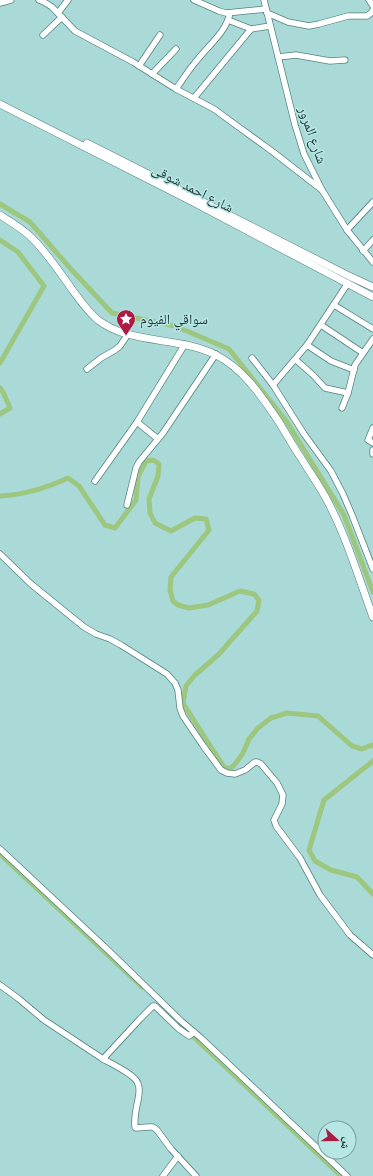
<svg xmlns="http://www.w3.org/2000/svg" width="373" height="1176" font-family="'IBM Plex Sans','Noto Naskh Arabic',sans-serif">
<rect width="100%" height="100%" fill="#a9dad8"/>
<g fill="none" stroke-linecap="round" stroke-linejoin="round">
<g stroke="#9dc67f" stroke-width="5">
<polyline points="0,204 30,222 70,268 112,313 175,326 229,349 287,422 344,515 373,592"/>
<polyline points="0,240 18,252 44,286 0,363"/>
<polyline points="0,388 3,392 10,408 0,414"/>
<path d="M0,496C24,495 46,488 68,478L79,486L105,525L115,528L136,500L138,477L146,461L153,460L159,464L158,476L149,499L150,513L155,523L171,531L195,518L206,519L209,530L171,577L170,590L173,601L178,605L189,608L208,605L240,591L254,594L259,600L257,611L219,654L194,676L186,686L183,703L209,744L224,767L230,769L236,763L243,753L249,739L258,728L271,718L287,713L318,716L352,746L362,749L372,745L373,746"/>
<polyline points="373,761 324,800 309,850 315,861 331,870 357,877 373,894"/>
<polyline points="0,854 142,987"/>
<polyline points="179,1023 341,1176"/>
</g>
<defs>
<g id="minor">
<polyline points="39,0 44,2 52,7 75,31 133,62 176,89 214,109 229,120 273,152 322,190"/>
<polyline points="194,0 219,11 226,13 266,9"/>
<polyline points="264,0 295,125 304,154 322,190 347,230 373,262"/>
<polyline points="369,0 373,6"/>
<polyline points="0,3 11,0"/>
<polyline points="58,13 68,0"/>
<polyline points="267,13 288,22 309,26 319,24 348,16 367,16 371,13 373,10"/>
<polyline points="228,20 251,29"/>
<polyline points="43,35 62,17"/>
<polyline points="278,57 296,55 330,61 345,60"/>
<polyline points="139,66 160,35"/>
<polyline points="152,74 176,49"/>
<path d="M176,89C183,79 190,68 198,59C210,44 226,32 230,13"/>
<polyline points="194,98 251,29 270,26"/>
<polyline points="347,230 373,202"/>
<polyline points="363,251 373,240"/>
<polyline points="334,305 373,329"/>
<polyline points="321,325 363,353"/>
<polyline points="307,345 331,361 354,370"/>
<polyline points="252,358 273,385 304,434 331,471 343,494 352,515 373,569"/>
<polyline points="296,360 313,375 325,388 348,393"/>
<polyline points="87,369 101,358 115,350 120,346 128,334"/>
<polyline points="273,385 307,345 348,283"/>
<polyline points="342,408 348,393 355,365 373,339"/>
<polyline points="137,422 158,439"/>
<polyline points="373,428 368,440 373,443"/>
<polyline points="373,450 373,454"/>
<polyline points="95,481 137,422 185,344"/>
<polyline points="127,505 136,468 139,462 163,433 216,354"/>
<polyline points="0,554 31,584 84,627 96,634 110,639 121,645 167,674 175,683 178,690 180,708 183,716 204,747 221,770 227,773 235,774 245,770 255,762 257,762 261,764 277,783 283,795 282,804 274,820 276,826 300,858 320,895 350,935 373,955"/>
<polyline points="0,849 109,951 181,1021 201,1038 347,1176"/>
<polyline points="0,985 19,999 44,1020 103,1059 140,1019 153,1006 155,1006 179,1029 189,1036 194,1032"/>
<path d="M103,1059C112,1064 136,1075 138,1084C140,1088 139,1095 138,1100C136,1109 134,1117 135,1127L136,1128L148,1127H153L157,1130L171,1149L196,1176"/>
<polyline points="163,1176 178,1156"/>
</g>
<g id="major">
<polyline points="0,104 189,200 373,297"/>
<polyline points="87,143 349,276 373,287"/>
<path d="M0,215C11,222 23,229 32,238C47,253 59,271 71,288C79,299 87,311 98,320C130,345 179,336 216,355C244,369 262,397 279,422C286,434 293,446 301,458C310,473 320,486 328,502C347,538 359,579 373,617"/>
</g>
</defs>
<use href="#minor" stroke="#538280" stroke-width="7"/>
<use href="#major" stroke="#538280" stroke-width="8"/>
<use href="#minor" stroke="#fff" stroke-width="5.5"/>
<use href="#major" stroke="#fff" stroke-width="7"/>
</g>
<defs>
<symbol id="sight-pin" viewBox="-11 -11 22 30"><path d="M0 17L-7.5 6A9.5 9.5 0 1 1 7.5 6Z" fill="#ae1a43" stroke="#b6e7e5"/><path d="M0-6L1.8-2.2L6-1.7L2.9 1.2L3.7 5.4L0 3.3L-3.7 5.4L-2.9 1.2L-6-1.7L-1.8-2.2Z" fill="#fff"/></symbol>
</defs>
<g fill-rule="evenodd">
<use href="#sight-pin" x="115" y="308" width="22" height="30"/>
</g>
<g text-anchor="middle" stroke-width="3" stroke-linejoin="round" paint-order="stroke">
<g font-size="14" fill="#1f3332" stroke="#b6e7e5">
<text transform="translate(313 135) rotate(71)" y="5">شارع المرور</text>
<text transform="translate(193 188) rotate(27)" y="5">شارع احمد شوقى</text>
</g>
<g font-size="14" fill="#1f3332" stroke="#b6e7e5" text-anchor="start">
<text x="140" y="324">سواقي الفيوم</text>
</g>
</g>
<g transform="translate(337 1140) rotate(111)"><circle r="19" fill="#b6e7e5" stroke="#7a9f9d"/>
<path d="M0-3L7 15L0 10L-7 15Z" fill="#ae1a43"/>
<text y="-6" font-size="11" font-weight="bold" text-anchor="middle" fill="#1f3332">ش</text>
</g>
</svg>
